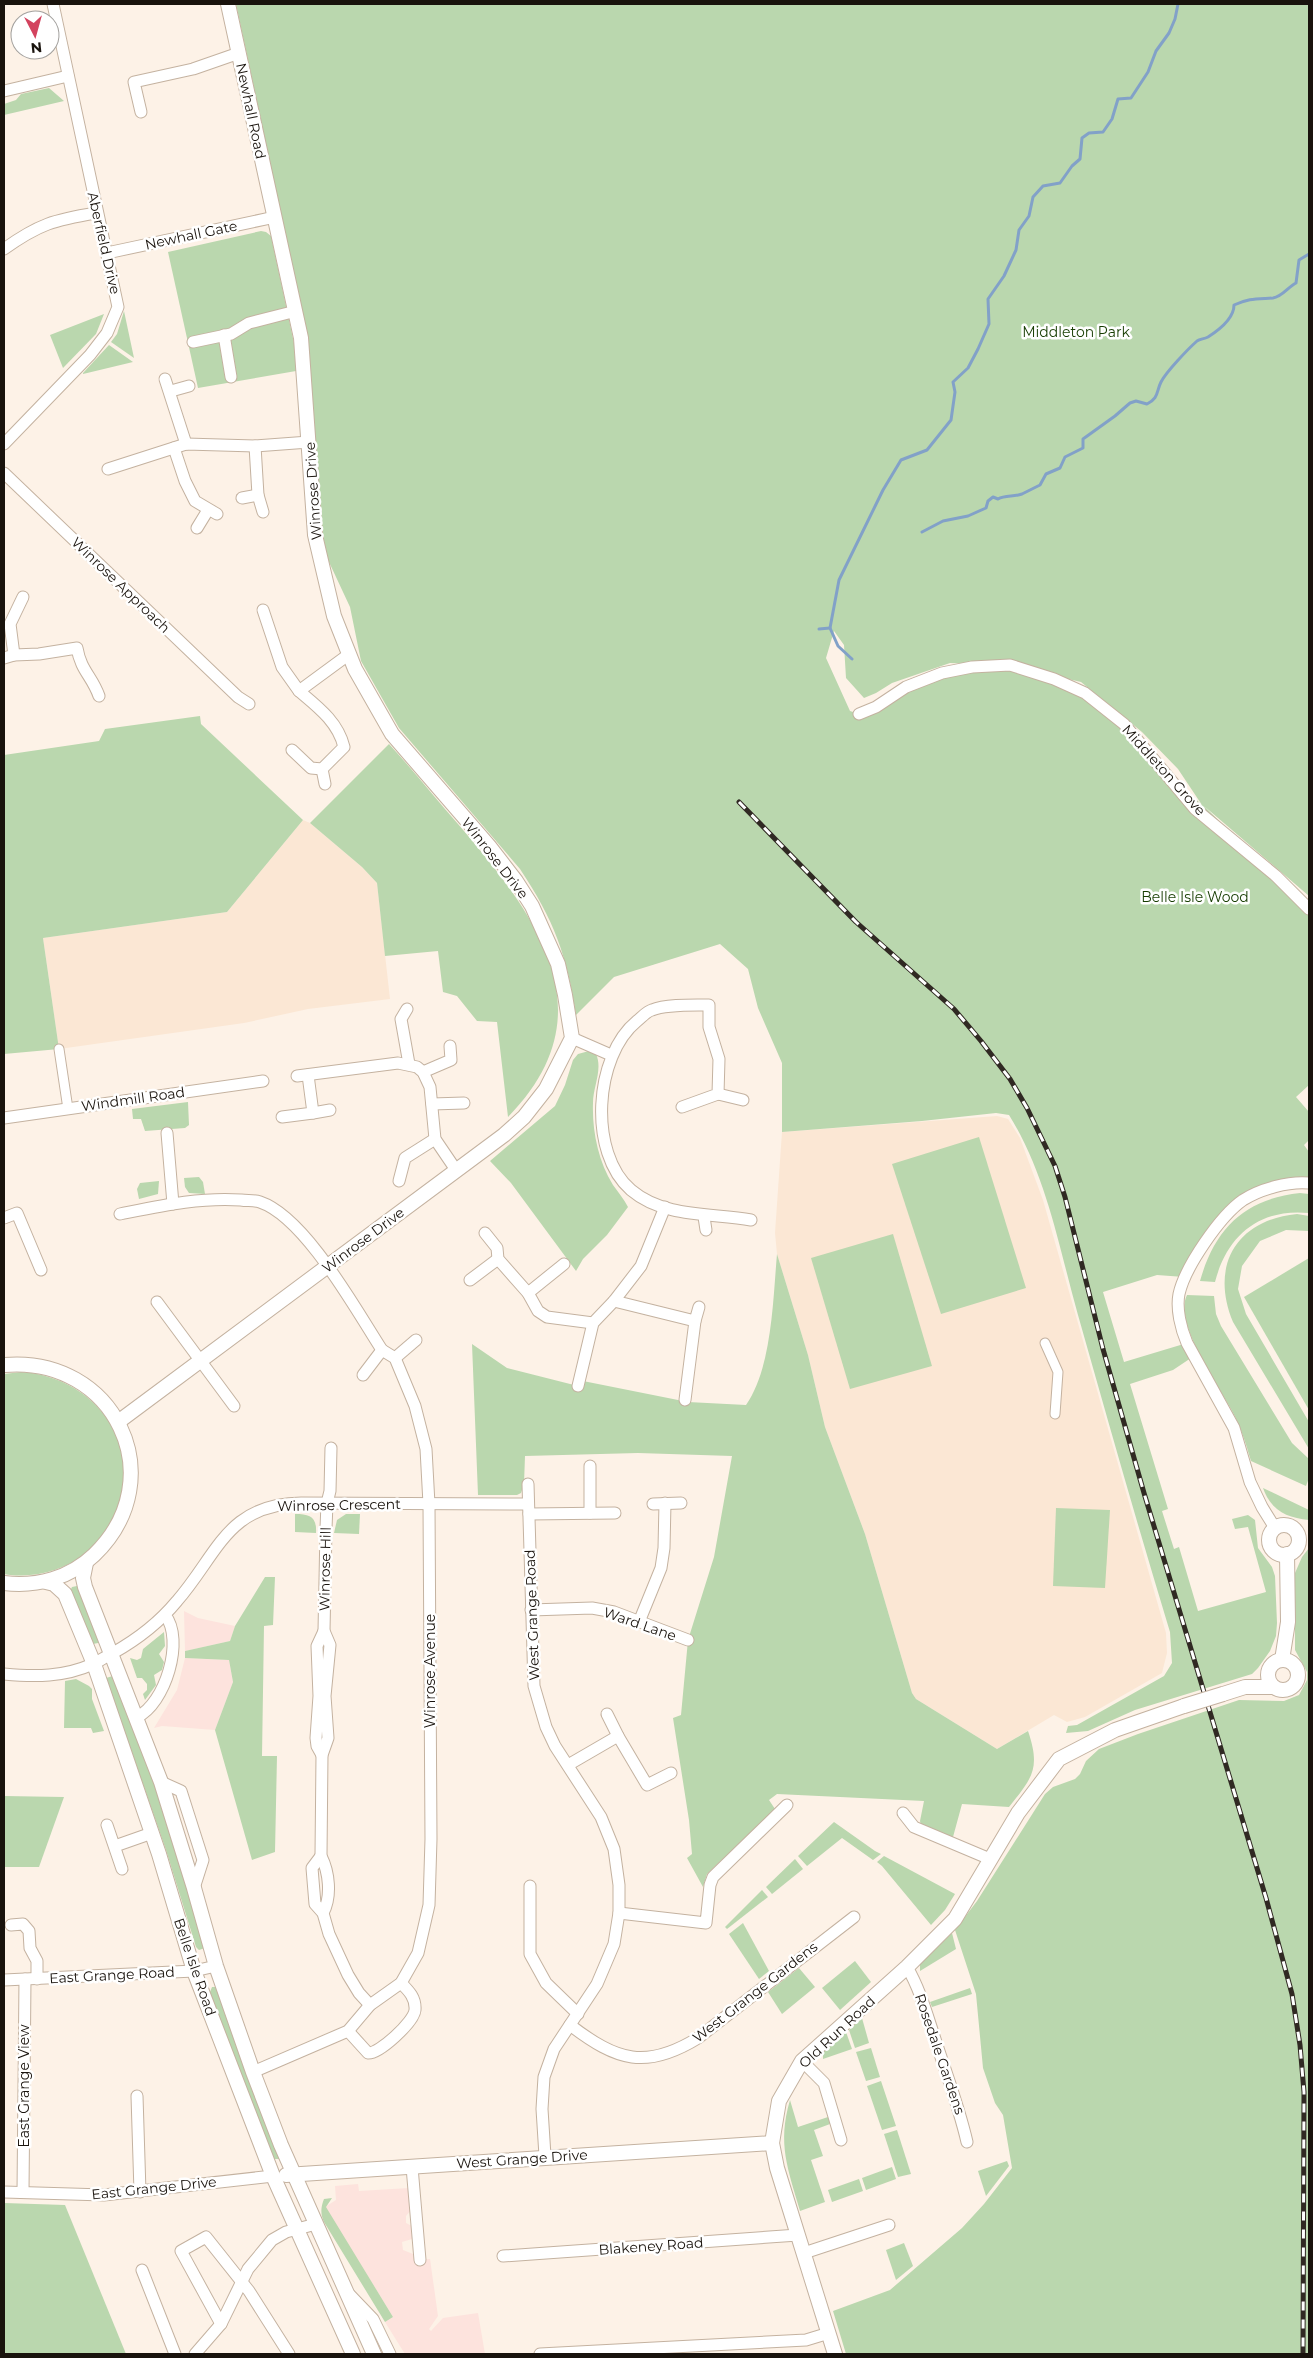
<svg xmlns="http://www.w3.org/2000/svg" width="1313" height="2358" font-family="Montserrat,sans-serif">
<rect width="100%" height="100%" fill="#fdf2e7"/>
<g fill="#fde3dd">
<polygon points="184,1611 198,1618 235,1626 230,1641 185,1651"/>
<polygon points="185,1658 229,1660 233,1682 215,1730 162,1726 154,1728 177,1690"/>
<polygon points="358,2184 359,2191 409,2188 411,2210 406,2216 406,2223 412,2226 412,2239 402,2242 403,2250 413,2254 415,2260 430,2259 438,2316 429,2329 431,2331 443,2318 478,2313 485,2354 405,2354 385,2322 393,2317 325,2207 336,2200 335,2186"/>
</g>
<g fill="#fbe7d4">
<polygon points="303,820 310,823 362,867 377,883 390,999 308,1009 244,1023 59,1049 43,938 227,912"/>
<polygon points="997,1116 1008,1119 1020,1138 1043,1200 1166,1633 1167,1653 1162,1673 1085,1717 1067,1722 1054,1715 997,1749 916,1699 912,1693 865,1534 825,1427 808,1355 777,1254 775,1233 782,1132"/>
</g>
<g fill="#bad7ae" fill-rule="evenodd">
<path d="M236,4H1309V896L1204,806L1309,909V1085L1296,1097L1309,1112V1140L1304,1145L1309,1152V1183L1243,1200L1184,1277L1157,1275L1103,1292L1124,1362L1187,1343L1194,1356L1173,1370L1130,1384L1168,1509L1162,1511L1174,1549L1179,1547L1198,1611L1266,1592L1248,1527L1235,1529L1232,1519L1248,1515L1255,1520L1258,1548L1272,1567L1275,1576L1277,1623L1276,1636L1270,1651L1258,1668L1252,1674L1135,1710L1088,1731L1066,1733L1068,1726L1077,1725L1164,1676L1172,1663L1170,1632C1138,1527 1108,1421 1078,1315C1059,1248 1047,1176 1009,1115L996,1113L922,1121L782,1132V1063L758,1008L748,969L720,944L614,977L576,1015C567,955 554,920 520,869L399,728L361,661L350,607L329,562L327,563L319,504L307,334ZM834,631L844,645L846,678L864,698L876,693L892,683L950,663L1003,665L906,687L859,714L850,711L826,658ZM1021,668L1081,682L1142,732L1178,769L1202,805L1085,693Z"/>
<polygon points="49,88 64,101 4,115 4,104 16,100 21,94"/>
<polygon points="261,231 266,232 271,236 294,343 296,371 198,388 168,252"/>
<polygon points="124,311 134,358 111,342 117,334"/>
<polygon points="104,314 96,334 63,368 50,335"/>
<polygon points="109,345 133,362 83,374 83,373"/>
<polygon points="200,716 201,724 303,820 227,912 43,938 59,1049 4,1054 4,755 99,741 105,729"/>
<path d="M389,744C413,770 435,798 458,824C535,914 611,1012 508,1117L497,1022L477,1021L457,996L443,992L438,951L385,956L377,883L362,867L310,823Z"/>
<path d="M589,1051L596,1054C603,1069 593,1087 593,1103C592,1130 598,1161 613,1185C618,1192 624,1199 628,1207L607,1235L583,1259L576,1271L511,1183L490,1161L555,1106L565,1085L573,1060L578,1054Z"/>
<polygon points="188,1102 189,1125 185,1128 145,1131 141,1119 133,1119 132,1109"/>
<polygon points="979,1137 1026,1288 941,1314 892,1164"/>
<polygon points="199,1177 203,1182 205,1194 189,1193 185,1187 184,1178"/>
<polygon points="159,1181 158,1194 139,1199 137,1189 140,1183"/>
<path d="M1300,1193L1309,1194V1213C1260,1208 1227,1235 1215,1282L1200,1281C1215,1228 1245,1199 1300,1193Z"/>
<path d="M1297,1214L1309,1216V1231L1286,1230L1260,1241L1242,1266L1238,1289L1246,1314L1309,1422V1449L1233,1322C1210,1267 1235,1220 1297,1214Z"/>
<polygon points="893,1234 932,1366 850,1389 811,1258"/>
<path d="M777,1254L808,1355L825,1427L865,1534L912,1693L916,1699L997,1749L1028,1731C1041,1769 1032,1778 1009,1807L962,1804L953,1837L921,1825L920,1821L924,1801L777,1794L769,1800L775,1809L707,1874L703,1887L687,1858L692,1854L689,1820L673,1718L681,1715L688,1640L714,1557L732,1456L638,1453L525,1456L524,1484L521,1493L517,1495H478L472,1344L507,1368L578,1386L583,1381L688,1402L746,1405C772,1368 773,1299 777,1254Z"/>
<polygon points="1309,1258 1309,1410 1244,1297"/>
<path d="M1187,1295L1214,1296L1216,1314L1221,1326L1292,1443L1309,1459V1478L1306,1486L1251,1461C1246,1444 1241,1427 1232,1411C1219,1386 1173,1323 1187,1295Z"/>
<path d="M21,1372C93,1376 146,1444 115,1514C105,1536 89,1555 67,1565C47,1574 25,1578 4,1574V1374Z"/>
<path d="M1263,1488L1309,1510V1520C1286,1518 1271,1510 1263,1488Z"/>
<polygon points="1056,1508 1110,1510 1105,1588 1053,1586"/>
<path d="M295,1514C310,1514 317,1517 316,1533L295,1532Z"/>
<polygon points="346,1514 360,1514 359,1534 334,1533 337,1520"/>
<polygon points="1309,1548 1309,2354 846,2354 833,2311 890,2290 962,2228 984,2204 1012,2168 1003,2115 995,2103 983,2068 976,1994 955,1930 977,1901 1045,1794 1053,1787 1075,1779 1080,1774 1086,1761 1099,1749 1138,1734 1239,1700 1284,1701 1299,1695 1307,1680 1307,1672 1295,1650 1295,1573 1302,1557"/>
<polygon points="265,1577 275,1577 273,1625 264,1626 262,1756 277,1756 275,1852 252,1860 215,1730 233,1682 229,1660 185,1658 185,1651 230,1641 235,1626"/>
<polygon points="77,1586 100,1641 98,1643 93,1644 70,1591 72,1587"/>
<polygon points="164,1632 165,1646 159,1654 164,1662 162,1670 154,1675 156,1685 145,1700 143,1694 147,1690 147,1684 142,1678 137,1678 130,1658 137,1660 141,1658 143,1649"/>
<polygon points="116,1675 176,1847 205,1948 199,1950 196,1947 166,1850 106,1678"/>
<polygon points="76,1679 89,1686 92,1689 92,1699 104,1731 93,1733 91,1728 64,1728 65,1681"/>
<polygon points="4,1796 64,1797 39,1867 4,1867"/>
<polygon points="834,1822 875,1851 881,1854 873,1860 842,1838 807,1866 798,1856"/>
<polygon points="884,1856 955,1894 945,1910 931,1925 882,1866 877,1862"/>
<polygon points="795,1859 803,1869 772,1894 766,1887"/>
<polygon points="762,1890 768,1897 727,1929 725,1927"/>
<polygon points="743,1923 769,1971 759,1979 729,1934"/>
<polygon points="952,1933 956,1949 920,1971 920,1964"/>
<polygon points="855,1961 871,1982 840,2010 822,1988"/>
<polygon points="799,1968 815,1987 782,2014 768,1992"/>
<polygon points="212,1987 217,1987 281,2157 279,2159 273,2159 232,2057 210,1992"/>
<polygon points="970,1988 972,1994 932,2007 930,2002"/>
<polygon points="862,2018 869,2043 855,2048 849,2030"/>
<polygon points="846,2032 852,2049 823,2059 823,2052"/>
<polygon points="871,2048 880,2077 866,2081 856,2052"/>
<polygon points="881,2081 896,2126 882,2130 867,2086"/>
<path d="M790,2100L798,2127L828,2117L830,2124L814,2130L823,2156L811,2160L825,2202L800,2211C788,2169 777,2144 790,2100Z"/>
<polygon points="897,2130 911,2174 898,2177 884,2134"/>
<polygon points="1007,2161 1009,2166 986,2196 978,2171"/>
<polygon points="892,2167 896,2179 866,2190 862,2178"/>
<polygon points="859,2179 863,2191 832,2202 828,2190"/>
<path d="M332,2198L326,2207L393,2317L385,2322L324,2222C320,2213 321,2207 324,2199Z"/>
<polygon points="4,2203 65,2205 126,2354 4,2354"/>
<polygon points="904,2243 913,2266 896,2280 886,2250"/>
</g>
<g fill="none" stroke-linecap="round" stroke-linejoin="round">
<g stroke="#82a1c8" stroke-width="3">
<path d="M922,532L943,521L968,516L986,508L988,501L993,497L998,499C1005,495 1014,497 1022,494C1028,491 1034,488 1040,485L1046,474L1060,468L1065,457L1083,448V439L1115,416L1130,403L1136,401L1147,404C1159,398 1156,392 1161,382C1166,372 1188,349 1197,341C1200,339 1204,339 1208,337C1219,330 1234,319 1234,305C1249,298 1256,299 1273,298C1282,297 1288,287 1296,283L1299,260L1309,254"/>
<polyline points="819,629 830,628"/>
<polyline points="852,659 838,646 830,628 839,580 883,490 901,460 927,450 951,420 955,392 953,382 968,368 978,349 989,324 988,299 1004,276 1016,250 1019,230 1029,216 1033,197 1043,186 1060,183 1072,166 1080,159 1082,138 1089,133 1103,132 1112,119 1118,99 1131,98 1148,72 1156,51 1169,33 1175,19 1178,4"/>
</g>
<defs>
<g id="pedestrian">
<polyline points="59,1049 68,1109"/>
<polyline points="1045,1343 1058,1372 1055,1414"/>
</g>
<g id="minor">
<polyline points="4,91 68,76"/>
<polyline points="141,112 134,82 193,69 239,53"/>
<path d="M4,249C39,224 54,220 96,213"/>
<polyline points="107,253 275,217"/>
<polyline points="224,335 231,377"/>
<polyline points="193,342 231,334 249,323 296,311"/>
<polyline points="165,379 186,444"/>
<polyline points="171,391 189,386"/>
<polyline points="4,444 90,355 107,333 118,307 53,4"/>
<polyline points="255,446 258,495 263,512"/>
<polyline points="174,448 185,481 195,501 217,514"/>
<polyline points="108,469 186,444 255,446 309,442"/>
<polyline points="4,473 238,697 249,704"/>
<polyline points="242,498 258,495"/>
<polyline points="197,528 208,510"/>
<polyline points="263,610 282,667 299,691"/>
<polyline points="14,655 10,624 23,597"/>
<path d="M4,658L14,655L39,654L77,648C81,671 92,676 99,696"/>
<polyline points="859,714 876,707 906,687 942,673 972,667 1010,665 1054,679 1085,693 1124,724 1195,809 1276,876 1309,909"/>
<path d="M292,750L311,768L322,769L344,747C338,722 318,707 299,691L348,655"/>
<polyline points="322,769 325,784"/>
<polyline points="407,1009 401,1019 409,1064"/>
<polyline points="572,1038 611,1055"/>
<polyline points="423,1072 451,1060 450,1046"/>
<polyline points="297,1076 398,1063 417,1067 423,1072 430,1087 435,1139 456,1170"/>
<polyline points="718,1094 743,1100"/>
<polyline points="432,1104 464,1103"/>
<path d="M682,1107L718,1094L719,1059L709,1027V1005C693,1005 666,1004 652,1010C647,1011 641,1018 637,1021C594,1056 588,1153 631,1190C664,1218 712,1213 751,1220"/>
<polyline points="313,1113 330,1110"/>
<polyline points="282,1117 313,1113 308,1075"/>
<polyline points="4,1118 263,1081"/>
<polyline points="167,1133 173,1204"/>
<polyline points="399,1181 405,1158 435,1139"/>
<path d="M120,1214C160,1206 200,1197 241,1200C247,1201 254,1200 260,1202C305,1217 356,1310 382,1350L395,1358L415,1406L426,1449L429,1504L431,1839L429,1905L418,1953L401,1983L370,2005L348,2031L253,2072"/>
<polyline points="704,1217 706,1230"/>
<polyline points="4,1218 17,1213 41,1270"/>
<polyline points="485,1233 497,1248 498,1259 528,1293 538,1311 547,1317 593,1323"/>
<polyline points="470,1280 498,1259"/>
<polyline points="528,1293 564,1264"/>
<polyline points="614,1301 695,1321 685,1400"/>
<polyline points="157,1302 234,1406"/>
<polyline points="695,1321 699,1307"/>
<polyline points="395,1358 416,1340"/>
<polyline points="363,1375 382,1350"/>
<polyline points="578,1386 593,1323 614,1301 641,1266 665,1207"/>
<polyline points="590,1466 590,1513"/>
<polyline points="528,1484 534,1686 546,1727 555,1746 601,1817 614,1849 619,1885 619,1913 614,1944 597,1984 554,2049 544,2077 542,2109 545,2156"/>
<polyline points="653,1504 681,1503"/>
<polyline points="529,1514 615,1513"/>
<path d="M1275,1528L1262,1507L1250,1482L1234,1428L1187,1343C1181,1329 1176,1309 1179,1294C1185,1267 1220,1216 1243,1200C1260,1189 1289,1181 1309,1183"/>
<polyline points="531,1610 592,1608 614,1612 688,1640"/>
<polyline points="639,1622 661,1568 664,1548 665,1503"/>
<path d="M4,1674C35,1677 64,1677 93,1664C100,1661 106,1656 113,1653C138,1639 158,1624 177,1601C218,1554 227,1504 301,1503L528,1504"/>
<polyline points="607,1714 618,1736"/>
<path d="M137,1717C165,1704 185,1640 165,1615"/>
<polyline points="322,1755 317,1746 316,1738 319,1696 317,1646 324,1631"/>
<polyline points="568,1765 618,1736 647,1785 671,1773"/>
<polyline points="161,1782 181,1791 203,1860 194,1888"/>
<polyline points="903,1813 914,1827 990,1859"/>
<polyline points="107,1825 122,1869"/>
<polyline points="115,1846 152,1833"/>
<polyline points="321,1856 312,1868 315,1904 323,1913 329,1934 348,1975 359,1993 370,2005"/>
<polyline points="530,1886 530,1954 546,1983 578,2014"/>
<path d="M323,1913C332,1896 329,1872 321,1856L322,1755L328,1738L325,1696L330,1645L324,1631L326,1529L327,1503L330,1491L331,1448"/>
<polyline points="619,1913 706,1923 710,1885 713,1877 787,1805"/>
<polyline points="11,1925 23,1924 29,1931 30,1948 37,1961 37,1979"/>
<path d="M907,1967C920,1989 927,2015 935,2039C946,2073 959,2107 967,2142"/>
<polyline points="4,1980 194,1971 216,1966"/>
<path d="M570,2025C617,2061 646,2070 698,2038L854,1917"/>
<path d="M348,2031L368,2053C379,2054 414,2022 415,2010C416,1998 409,1991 401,1983"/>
<polyline points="802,2061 824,2083 841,2140"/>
<polyline points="137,2096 140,2192"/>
<polyline points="412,2167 420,2260"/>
<polyline points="4,2192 104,2195 273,2176"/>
<polyline points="23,2192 25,1979"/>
<polyline points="804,2253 889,2225"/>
<polyline points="503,2256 798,2235"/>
<polyline points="142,2270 175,2354"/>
<polyline points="350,2295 373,2319 390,2354"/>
<polyline points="221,2324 181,2251 206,2237 249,2291 289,2354"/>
<polyline points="195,2354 221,2324 248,2269 272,2240 286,2232 316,2224"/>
<polyline points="540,2354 806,2340 829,2333"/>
</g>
<g id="tertiary">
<path d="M4,1365C114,1355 174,1478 94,1555C70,1578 37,1587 4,1583"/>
<polyline points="118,1422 504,1135 524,1117 546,1089 572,1038 565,995 558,964 532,906 516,881 489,846 392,734 355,669 334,616 315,535 301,338 228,4"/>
<circle cx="1284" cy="1540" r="15"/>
<polyline points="86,1563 83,1578 85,1587 161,1782 194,1888 216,1966 253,2072 281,2145 374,2354"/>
<polyline points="46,1582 54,1584 65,1594 94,1664 159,1854 194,1971 273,2176 353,2354"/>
<polyline points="1282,1660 1288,1622 1287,1554"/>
<circle cx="1283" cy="1675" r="15"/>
<polyline points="1223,1694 1245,1687 1273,1687"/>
<polyline points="286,2175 772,2143"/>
<polyline points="835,2354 777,2168 772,2143 779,2101 802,2061 907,1967 955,1919 1018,1813 1059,1759 1115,1730 1184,1706"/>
</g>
</defs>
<use href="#pedestrian" stroke="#c4b2a0" stroke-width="11"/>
<use href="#minor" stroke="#c4b2a0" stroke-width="13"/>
<use href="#tertiary" stroke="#c4b2a0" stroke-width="16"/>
<use href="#pedestrian" stroke="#fff" stroke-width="9"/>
<use href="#minor" stroke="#fff" stroke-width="11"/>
<use href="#tertiary" stroke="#fff" stroke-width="14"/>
<defs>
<polyline id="rail" points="739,802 856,922 954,1009 981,1041 1010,1079 1027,1108 1055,1166 1065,1197 1103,1349 1144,1493 1266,1898 1292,1994 1300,2045 1304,2092 1303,2354"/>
</defs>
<use href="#rail" stroke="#302923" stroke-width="5"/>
<use href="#rail" stroke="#fff" stroke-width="3" stroke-dasharray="9" stroke-linecap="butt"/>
<defs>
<polyline id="tertiary-bridge" points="1184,1706 1223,1694"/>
</defs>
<use href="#tertiary-bridge" stroke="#c4b2a0" stroke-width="16" stroke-linecap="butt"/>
<use href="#tertiary-bridge" stroke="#fff" stroke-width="14"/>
</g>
<g text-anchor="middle" stroke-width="5" stroke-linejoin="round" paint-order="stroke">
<g font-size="14" fill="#19130d" stroke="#fff">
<text transform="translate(251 111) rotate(78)" y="5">Newhall Road</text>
<text transform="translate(191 235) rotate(-12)" y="5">Newhall Gate</text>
<text transform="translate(104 243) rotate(77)" y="5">Aberfield Drive</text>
<text transform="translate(313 491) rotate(-94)" y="5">Winrose Drive</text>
<text transform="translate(121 585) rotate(44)" y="5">Winrose Approach</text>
<text transform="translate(1164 770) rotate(48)" y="5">Middleton Grove</text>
<text transform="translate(495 858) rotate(52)" y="5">Winrose Drive</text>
<text transform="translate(133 1099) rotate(-8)" y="5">Windmill Road</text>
<text transform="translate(363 1240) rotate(-37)" y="5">Winrose Drive</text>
<text transform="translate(339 1505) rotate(-1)" y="5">Winrose Crescent</text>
<text transform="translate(325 1569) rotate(-89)" y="5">Winrose Hill</text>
<text transform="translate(532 1615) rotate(-92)" y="5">West Grange Road</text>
<text transform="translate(640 1624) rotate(19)" y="5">Ward Lane</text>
<text transform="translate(430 1671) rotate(-90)" y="5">Winrose Avenue</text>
<text transform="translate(195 1967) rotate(71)" y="5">Belle Isle Road</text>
<text transform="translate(112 1975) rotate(-3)" y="5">East Grange Road</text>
<text transform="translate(755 1992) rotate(-38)" y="5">West Grange Gardens</text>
<text transform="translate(837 2032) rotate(-43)" y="5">Old Run Road</text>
<text transform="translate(940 2054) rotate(71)" y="5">Rosedale Gardens</text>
<text transform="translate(24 2086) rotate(-90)" y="5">East Grange View</text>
<text transform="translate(522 2159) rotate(-4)" y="5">West Grange Drive</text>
<text transform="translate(154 2188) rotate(-6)" y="5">East Grange Drive</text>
<text transform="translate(651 2246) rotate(-4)" y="5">Blakeney Road</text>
</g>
<g font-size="14" fill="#163c00" stroke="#fff">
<text x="1076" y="337">Middleton Park</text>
<text x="1195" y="902">Belle Isle Wood</text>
</g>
</g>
<rect width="1313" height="2358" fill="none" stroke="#19130d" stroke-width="10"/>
<g transform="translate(35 35) rotate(174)"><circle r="24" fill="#ffffff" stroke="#a3a19e"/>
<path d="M0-4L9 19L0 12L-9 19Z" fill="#d3435e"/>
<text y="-8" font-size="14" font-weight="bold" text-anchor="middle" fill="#19130d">N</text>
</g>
</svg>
